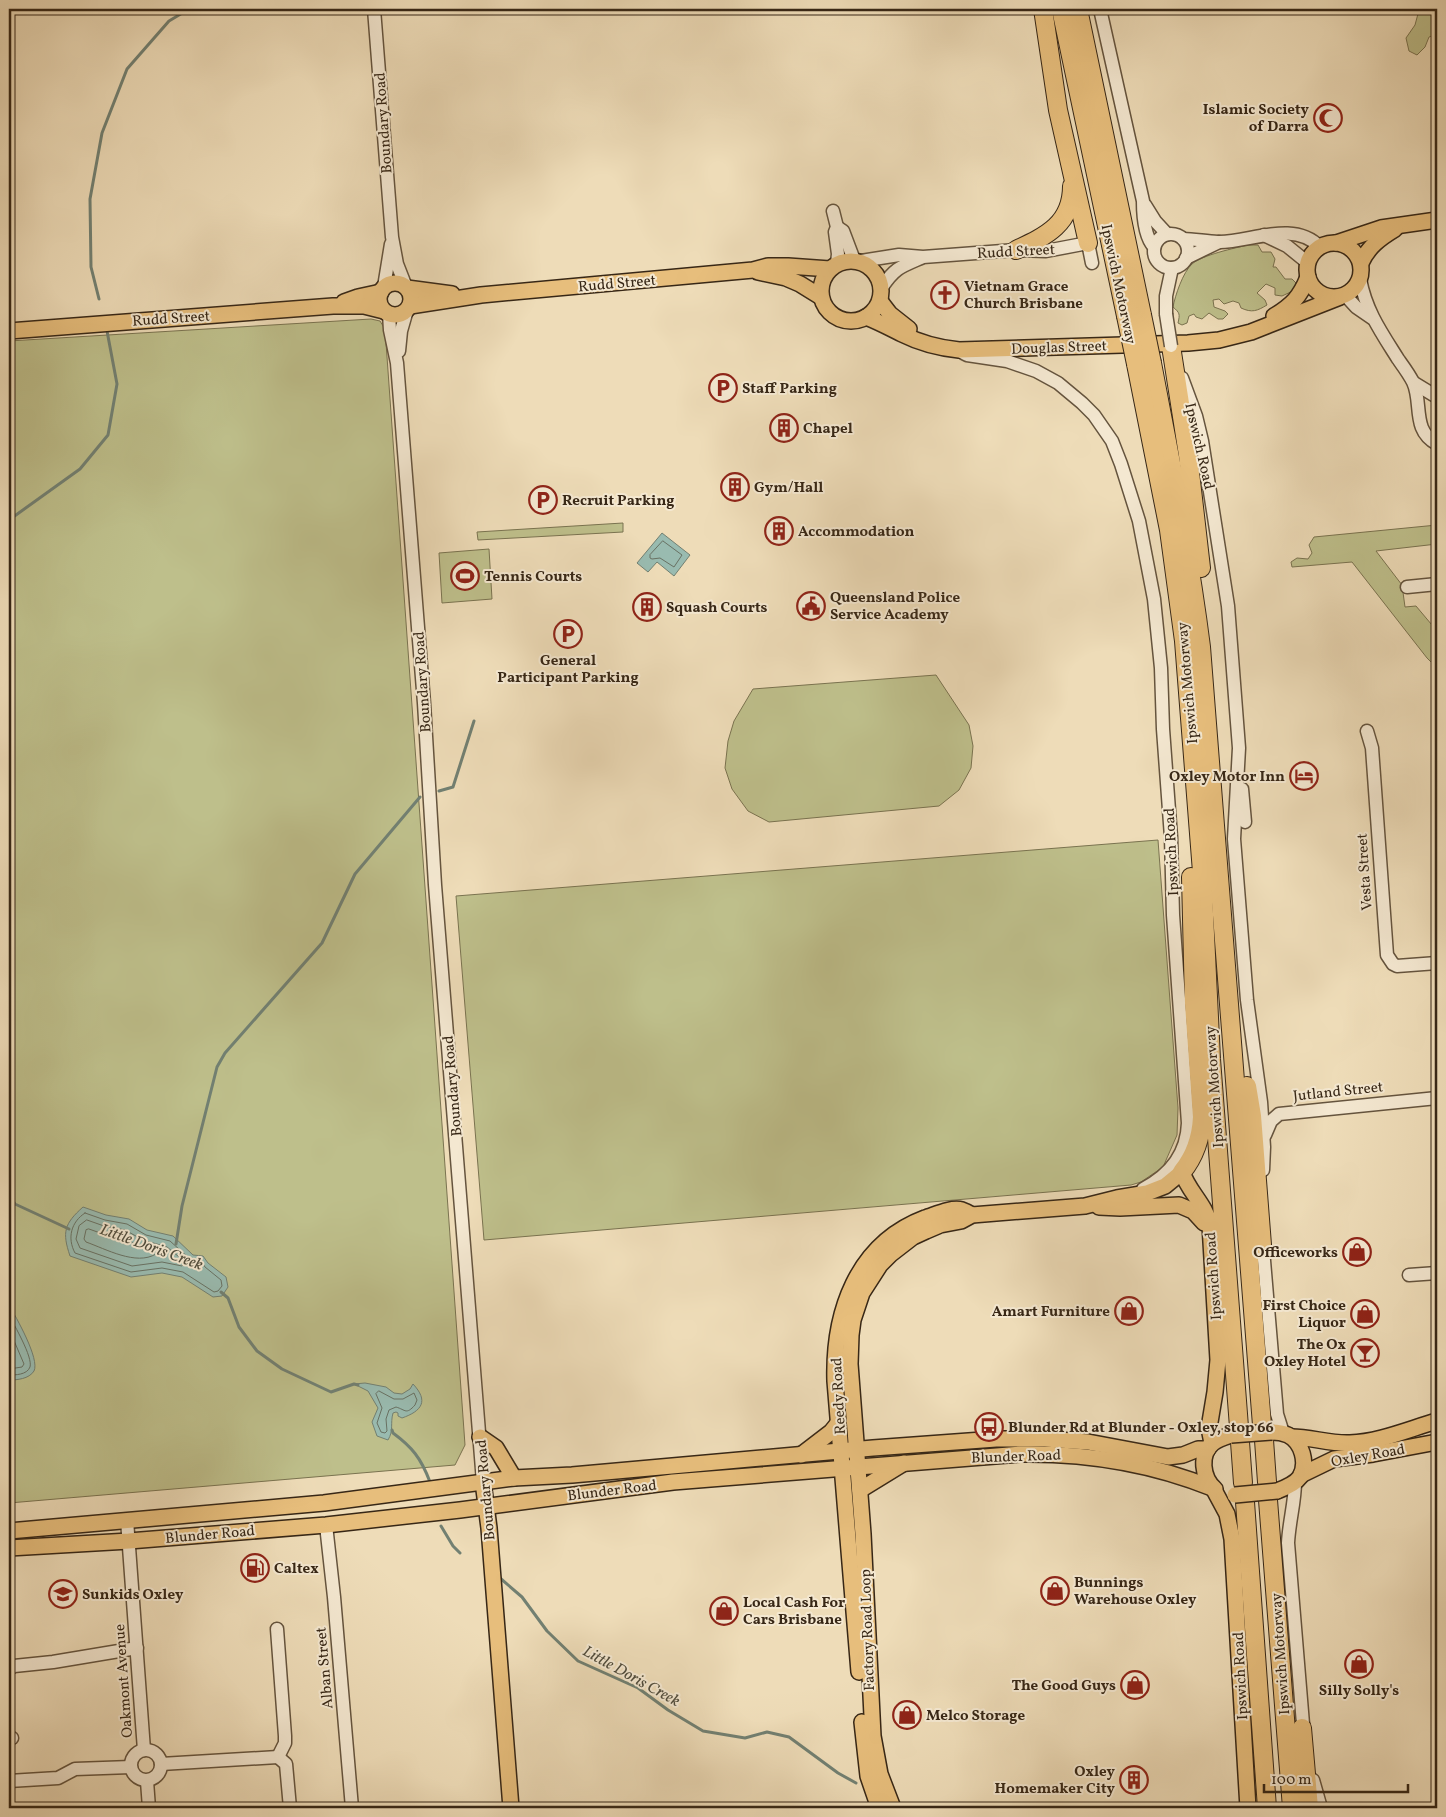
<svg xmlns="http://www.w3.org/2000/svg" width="1446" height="1817" font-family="Vollkorn,serif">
<rect width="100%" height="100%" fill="#eedcb8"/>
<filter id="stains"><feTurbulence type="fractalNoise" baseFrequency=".004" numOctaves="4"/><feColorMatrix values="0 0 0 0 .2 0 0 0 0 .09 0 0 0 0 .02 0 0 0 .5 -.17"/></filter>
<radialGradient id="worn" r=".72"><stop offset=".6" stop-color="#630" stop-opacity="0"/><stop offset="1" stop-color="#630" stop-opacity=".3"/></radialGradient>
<g fill="#bebf8b" stroke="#7a7350">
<polygon points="1418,9 1437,9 1437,34 1429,37 1425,47 1417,55 1409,51 1406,38 1415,25 1419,10"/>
<path d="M1248,245H1258L1262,252H1271L1275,259L1273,267H1276L1285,279H1292L1296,283L1295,290L1282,296L1275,295V288L1266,284L1257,293L1265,300L1267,305C1257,311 1252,313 1241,308L1239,303L1233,301L1224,304L1219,299L1213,300L1214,307L1225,311L1228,314L1223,319H1218L1209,313L1202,319L1196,317L1194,314L1189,316L1187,323L1182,325L1178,323C1180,314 1180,313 1173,307C1175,296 1183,272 1192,264C1202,255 1235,248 1248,245Z"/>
<polygon points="371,319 380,321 385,329 465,1445 455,1465 9,1503 9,341"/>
<polygon points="623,523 623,532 478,540 477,532"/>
<polygon points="1437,525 1437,544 1376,551 1402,585 1405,607 1416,606 1437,631 1437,668 1427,658 1352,562 1292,567 1291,562 1297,558 1308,559 1312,553 1309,545 1314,537"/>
<polygon points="489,549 492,599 442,603 439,553"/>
<polygon points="936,675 969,725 973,746 971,768 959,790 939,806 769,822 748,811 732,789 725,768 728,741 734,721 753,689"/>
<polygon points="1158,840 1178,1108 1177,1135 1163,1167 1141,1182 1131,1185 484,1240 456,896"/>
</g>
<g fill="#99bbb0" stroke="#728072">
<polygon points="662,533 690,555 674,576 657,562 648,572 637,563"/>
<path d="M83,1207L106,1215L129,1219L147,1230L173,1236L193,1255L203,1256L208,1263L226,1277L228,1287L222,1296L213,1297L182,1277L162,1273L131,1277L70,1256C62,1232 64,1224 83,1207Z"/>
<path d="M9,1305C16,1317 40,1359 34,1371C29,1379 17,1380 9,1380Z"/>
<path d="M365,1383L386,1387L394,1393L402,1394L410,1389L413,1384C429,1401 422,1411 402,1418L398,1416V1413L396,1412L393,1413C390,1424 394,1430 388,1440L377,1436L372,1422L378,1408L368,1391L354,1384Z"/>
</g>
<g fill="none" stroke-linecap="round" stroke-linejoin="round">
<g stroke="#687163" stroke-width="1">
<polygon points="663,541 682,555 674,567 660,558 652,559 650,558 650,555"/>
<path d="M85,1213L105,1220L127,1224L146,1235L170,1241L190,1259L201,1261L205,1267L221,1280L222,1286L218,1291L214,1292L183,1272L162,1268L131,1272L75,1253C67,1238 71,1222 85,1213Z"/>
<polygon points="87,1220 104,1226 125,1230 143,1240 167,1247 184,1261 184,1264 182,1266 162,1262 132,1266 80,1248 76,1239 79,1226"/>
<path d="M89,1229L103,1234L122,1237L140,1247L154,1251L156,1254C136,1266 106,1249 86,1242L84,1239L86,1230Z"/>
<path d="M9,1315C14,1325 33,1357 30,1367C27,1375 15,1375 9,1375"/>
<polyline points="9,1329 24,1364 22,1367 9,1369"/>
<path d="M379,1391L394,1399H403L414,1393L417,1400L415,1405C406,1415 406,1410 396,1407L389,1410L386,1419L387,1431L385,1433L381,1432L377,1423L382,1408L376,1394Z"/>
</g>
<g stroke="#728072" stroke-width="3">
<polyline points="99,299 91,267 90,199 102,133 127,69 169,21 189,9"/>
<polyline points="9,520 80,469 108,435 117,384 107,331"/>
<polyline points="439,791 453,787 474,721"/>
<polyline points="9,1196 15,1204 69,1229"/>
<polyline points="176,1244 182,1206 217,1067 225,1053 322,943 355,874 420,797"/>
<polyline points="221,1292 228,1298 239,1327 257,1351 282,1369 331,1392 354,1384 358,1385"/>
<path d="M392,1430L393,1433C412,1447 421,1458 430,1482"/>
<polyline points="441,1526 453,1546 460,1553"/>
<polyline points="500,1578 522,1597 547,1631 578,1661 638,1688 668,1710 703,1731 745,1738 767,1732 789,1737 838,1773 856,1783"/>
</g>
<defs>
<g id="minor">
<polyline points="374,9 392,237 397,264 406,287"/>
<path d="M1100,9L1143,201C1143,215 1144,236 1154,247"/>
<polyline points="1145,205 1155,221 1167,234"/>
<polyline points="833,211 837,227 835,232 838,254 837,263"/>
<polyline points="837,227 843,231 854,260"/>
<circle cx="1171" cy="251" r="17"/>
<polyline points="1264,235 1287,246 1308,263"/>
<path d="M1183,239C1195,239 1207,242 1218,242C1249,243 1293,219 1320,247"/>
<polyline points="1186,258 1219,242"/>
<polyline points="861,261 899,255 923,257 1016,250 1046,251 1088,243 1092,263"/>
<path d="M1360,279C1366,311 1381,332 1398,359C1403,366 1409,374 1413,382C1423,403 1411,430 1437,444"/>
<polyline points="384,287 391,244"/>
<path d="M882,287C895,268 900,267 921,258"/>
<polyline points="1345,295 1356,307 1372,318"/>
<polyline points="389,314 390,330 397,363 424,703 435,885 483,1482"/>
<polyline points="1166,314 1166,296 1172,268"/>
<polyline points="399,351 401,331 407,310"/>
<path d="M963,353L967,355L1007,361L1036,371L1058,383L1082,403L1094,415L1112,441L1121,464L1139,521L1154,599L1161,668L1163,729L1171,837L1173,915L1188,1123C1187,1154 1170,1175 1143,1189"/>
<polyline points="1182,378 1196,416 1202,441 1228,606 1239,748 1234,839 1247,1000 1261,1102 1264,1147 1263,1170"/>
<polyline points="1414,383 1437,397"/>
<polyline points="1407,587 1437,584"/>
<polyline points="1367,731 1372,748 1387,955 1393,964 1397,966 1437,963"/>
<polyline points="1242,789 1245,822"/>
<polyline points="1265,1135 1271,1121 1279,1114 1437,1098"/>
<polyline points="1262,1237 1277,1414 1283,1433"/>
<polyline points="1409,1275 1437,1273"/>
<path d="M1295,1482C1295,1502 1289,1522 1288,1543L1304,1736"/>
<polyline points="127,1520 144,1750"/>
<polyline points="326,1525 334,1597 352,1808"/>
<polyline points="277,1629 285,1736 285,1743 278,1757"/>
<polyline points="9,1669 14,1666 53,1662 137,1648"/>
<polyline points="9,1738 12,1738"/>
<circle cx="146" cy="1765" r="15"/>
<polyline points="278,1757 286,1764 290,1808"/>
<polyline points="161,1764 278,1757"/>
<polyline points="1313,1780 1321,1808"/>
<polyline points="9,1781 58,1778 75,1769 131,1767"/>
<polyline points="147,1781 149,1808"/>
</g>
<g id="major">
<polyline points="1336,243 1381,228 1437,220"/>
<circle cx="1334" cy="270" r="27"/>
<circle cx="851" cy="291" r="30"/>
<path d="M1361,263C1368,247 1380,238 1395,229"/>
<polyline points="758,272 786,278 800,284 821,297"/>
<circle cx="395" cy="299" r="16"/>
<polyline points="407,288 452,294"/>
<polyline points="880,301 890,314 909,329"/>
<polyline points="344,302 358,297 381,292"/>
<polyline points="410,306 481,295 753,270 768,266 788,266 830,269"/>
<path d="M1274,316C1292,305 1300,297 1308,277"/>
<path d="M866,317C879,322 890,328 902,334C920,343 939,348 959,350L1188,343L1219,340L1251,332L1340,297"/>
<polyline points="9,331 333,306 364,306 384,311"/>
<polyline points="1099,1207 1120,1208 1179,1205 1193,1211 1204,1223"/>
<path d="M1272,1432C1278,1432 1283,1433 1288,1435C1302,1442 1308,1463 1300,1477C1295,1484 1285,1488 1277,1491"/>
<polyline points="480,1437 496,1448 514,1478"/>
<path d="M1292,1437C1311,1437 1330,1444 1350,1443C1379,1442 1409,1429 1437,1421"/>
<polyline points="801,1455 831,1432 839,1422"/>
<polyline points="1301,1475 1334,1459 1373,1454 1437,1442"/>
<polyline points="483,1482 489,1528 511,1808"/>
<polyline points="1213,1488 1227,1514 1232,1539 1248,1808"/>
<path d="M1215,1489C1202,1478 1199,1454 1213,1443C1218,1439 1225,1437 1231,1435"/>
<polyline points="860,1490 904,1463"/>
<polyline points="9,1531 324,1503 514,1478 572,1475 873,1448 996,1439 1045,1439 1088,1442 1168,1457 1183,1455 1198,1449 1208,1449"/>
<path d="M9,1548L129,1541L326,1525L460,1510L673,1482L1020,1454C1087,1453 1150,1463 1212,1488"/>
<path d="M859,1672L835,1381C833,1313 856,1244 925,1218C935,1215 951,1207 962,1210C965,1211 969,1213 972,1215"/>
<polyline points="862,1722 868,1776 879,1808"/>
<path d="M893,1808L880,1774L873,1736L863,1534L850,1364L851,1335L853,1320L862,1293L880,1265L891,1254L913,1237L926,1231L940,1225L961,1221L972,1215L1085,1206L1117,1198L1147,1193L1165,1186L1182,1172C1188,1191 1206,1205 1210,1225L1218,1360L1215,1392L1209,1428L1212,1443"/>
</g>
<g id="highway">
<polyline points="1043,9 1058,110 1088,243"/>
<polyline points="1061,9 1126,316"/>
<polyline points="1078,9 1142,315"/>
<path d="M1016,250C1046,236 1072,224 1072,186"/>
<polyline points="1171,346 1188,455 1201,568"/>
<path d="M1152,363C1170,458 1189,552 1201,647L1262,1425"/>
<polyline points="1136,364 1169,530 1184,641 1202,872 1211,1059 1239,1427"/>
<polyline points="1247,1086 1252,1116 1262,1245"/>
<path d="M1182,1172C1195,1156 1201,1138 1202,1117L1194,1003L1191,877"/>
<polyline points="1264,1440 1267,1482"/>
<polyline points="1240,1442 1243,1483"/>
<polyline points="1268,1500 1292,1808"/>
<polyline points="1245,1502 1267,1808"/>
<polyline points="1302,1728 1309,1808"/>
</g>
</defs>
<use href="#minor" stroke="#65543e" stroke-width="15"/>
<use href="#major" stroke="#372716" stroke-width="18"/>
<use href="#highway" stroke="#372716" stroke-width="20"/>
<use href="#minor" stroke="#f4e8d1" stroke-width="12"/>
<use href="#major" stroke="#e7be7c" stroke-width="15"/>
<use href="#highway" stroke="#e7be7c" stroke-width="18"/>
<defs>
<polyline id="minor-bridge" points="1166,314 1171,346"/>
<g id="major-bridge">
<polyline points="1231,1435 1272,1432"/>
<polyline points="1235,1495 1277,1491"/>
</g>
<g id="highway-bridge">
<polyline points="1142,315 1152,363"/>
<polyline points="1126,316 1136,364"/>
</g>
</defs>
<use href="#minor-bridge" stroke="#65543e" stroke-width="15" stroke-linecap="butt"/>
<use href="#major-bridge" stroke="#372716" stroke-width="18" stroke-linecap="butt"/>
<use href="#highway-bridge" stroke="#372716" stroke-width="20" stroke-linecap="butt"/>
<use href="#minor-bridge" stroke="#f4e8d1" stroke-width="12"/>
<use href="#major-bridge" stroke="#e7be7c" stroke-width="15"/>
<use href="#highway-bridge" stroke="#e7be7c" stroke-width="18"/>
</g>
<defs>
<symbol id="mosque-ring" viewBox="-11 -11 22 22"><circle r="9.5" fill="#f4e8d1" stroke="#8f2418" stroke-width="1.5"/><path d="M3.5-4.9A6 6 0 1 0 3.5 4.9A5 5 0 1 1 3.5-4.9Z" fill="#8f2418"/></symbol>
<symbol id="church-ring" viewBox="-11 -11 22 22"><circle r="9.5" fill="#f4e8d1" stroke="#8f2418" stroke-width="1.5"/><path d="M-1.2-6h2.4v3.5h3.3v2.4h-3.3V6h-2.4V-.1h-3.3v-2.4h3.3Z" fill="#8f2418"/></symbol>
<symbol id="parking-ring" viewBox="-11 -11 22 22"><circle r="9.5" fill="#f4e8d1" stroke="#8f2418" stroke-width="1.5"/><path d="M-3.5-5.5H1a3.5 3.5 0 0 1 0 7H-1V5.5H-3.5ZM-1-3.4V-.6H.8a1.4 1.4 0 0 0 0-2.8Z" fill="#8f2418"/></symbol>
<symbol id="building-ring" viewBox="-11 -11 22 22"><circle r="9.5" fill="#f4e8d1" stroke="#8f2418" stroke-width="1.5"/><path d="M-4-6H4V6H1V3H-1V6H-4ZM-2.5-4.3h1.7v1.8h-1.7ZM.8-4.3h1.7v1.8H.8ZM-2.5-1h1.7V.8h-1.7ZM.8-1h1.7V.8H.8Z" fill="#8f2418"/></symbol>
<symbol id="stadium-ring" viewBox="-11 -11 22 22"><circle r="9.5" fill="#f4e8d1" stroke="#8f2418" stroke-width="1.5"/><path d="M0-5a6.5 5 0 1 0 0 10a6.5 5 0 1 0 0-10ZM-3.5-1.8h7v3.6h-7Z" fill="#8f2418"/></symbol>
<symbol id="civic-ring" viewBox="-11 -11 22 22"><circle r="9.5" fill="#f4e8d1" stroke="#8f2418" stroke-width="1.5"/><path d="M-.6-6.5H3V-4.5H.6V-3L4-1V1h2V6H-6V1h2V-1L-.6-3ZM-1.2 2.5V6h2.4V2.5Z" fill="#8f2418"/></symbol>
<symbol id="hotel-ring" viewBox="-11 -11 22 22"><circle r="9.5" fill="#f4e8d1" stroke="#8f2418" stroke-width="1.5"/><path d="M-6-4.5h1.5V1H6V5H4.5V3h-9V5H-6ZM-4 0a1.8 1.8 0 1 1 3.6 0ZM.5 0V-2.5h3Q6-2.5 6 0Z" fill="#8f2418"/></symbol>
<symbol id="shop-ring" viewBox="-11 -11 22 22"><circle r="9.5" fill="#f4e8d1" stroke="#8f2418" stroke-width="1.5"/><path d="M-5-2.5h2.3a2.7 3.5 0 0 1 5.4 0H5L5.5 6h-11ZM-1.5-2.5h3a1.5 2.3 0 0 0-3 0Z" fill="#8f2418"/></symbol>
<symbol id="bar-ring" viewBox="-11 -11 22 22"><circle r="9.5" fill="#f4e8d1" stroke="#8f2418" stroke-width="1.5"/><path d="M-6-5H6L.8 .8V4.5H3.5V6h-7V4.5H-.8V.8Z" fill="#8f2418"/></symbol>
<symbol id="bus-ring" viewBox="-11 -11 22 22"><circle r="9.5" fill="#f4e8d1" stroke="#8f2418" stroke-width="1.5"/><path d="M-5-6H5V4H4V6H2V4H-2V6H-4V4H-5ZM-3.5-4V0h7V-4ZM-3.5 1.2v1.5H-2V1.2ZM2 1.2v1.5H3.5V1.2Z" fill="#8f2418"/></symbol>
<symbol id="fuel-ring" viewBox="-11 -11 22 22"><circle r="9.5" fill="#f4e8d1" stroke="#8f2418" stroke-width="1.5"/><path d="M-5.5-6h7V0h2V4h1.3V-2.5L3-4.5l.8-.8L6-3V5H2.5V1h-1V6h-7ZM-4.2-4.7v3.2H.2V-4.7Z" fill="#8f2418"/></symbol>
<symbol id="school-ring" viewBox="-11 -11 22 22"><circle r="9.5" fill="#f4e8d1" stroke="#8f2418" stroke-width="1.5"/><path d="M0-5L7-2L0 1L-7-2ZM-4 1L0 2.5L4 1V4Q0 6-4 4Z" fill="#8f2418"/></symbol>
</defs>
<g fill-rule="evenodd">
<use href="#mosque-ring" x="1312" y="102" width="32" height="32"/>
<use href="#church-ring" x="929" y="279" width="32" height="32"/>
<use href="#parking-ring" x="707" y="372" width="32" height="32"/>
<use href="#building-ring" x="768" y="412" width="32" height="32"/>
<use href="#building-ring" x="719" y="471" width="32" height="32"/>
<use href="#parking-ring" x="527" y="484" width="32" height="32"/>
<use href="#building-ring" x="763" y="515" width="32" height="32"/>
<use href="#stadium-ring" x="449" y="560" width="32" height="32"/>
<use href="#civic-ring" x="795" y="590" width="32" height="32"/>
<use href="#building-ring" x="631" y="591" width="32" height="32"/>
<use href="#parking-ring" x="552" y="618" width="32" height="32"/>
<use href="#hotel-ring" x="1288" y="760" width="32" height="32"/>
<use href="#shop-ring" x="1341" y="1236" width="32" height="32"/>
<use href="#shop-ring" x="1113" y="1295" width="32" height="32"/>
<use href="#shop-ring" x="1349" y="1298" width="32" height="32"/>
<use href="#bar-ring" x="1349" y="1337" width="32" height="32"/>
<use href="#bus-ring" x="973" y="1411" width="32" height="32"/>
<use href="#fuel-ring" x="239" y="1552" width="32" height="32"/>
<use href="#shop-ring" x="1039" y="1575" width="32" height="32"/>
<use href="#school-ring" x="47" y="1578" width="32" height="32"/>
<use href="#shop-ring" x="708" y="1595" width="32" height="32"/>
<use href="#shop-ring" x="1343" y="1648" width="32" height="32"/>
<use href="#shop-ring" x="1119" y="1669" width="32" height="32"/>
<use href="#shop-ring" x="891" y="1699" width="32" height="32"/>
<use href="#building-ring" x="1118" y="1764" width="32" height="32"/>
</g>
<g text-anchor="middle" stroke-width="4" stroke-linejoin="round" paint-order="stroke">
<g font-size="15" font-weight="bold" fill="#372716" stroke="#f4e8d1" text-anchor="start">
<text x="1309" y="114" text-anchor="end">Islamic Society<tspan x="1309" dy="17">of Darra</tspan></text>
<text x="964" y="291">Vietnam Grace<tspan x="964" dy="17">Church Brisbane</tspan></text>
<text x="742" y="393">Staff Parking</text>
<text x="803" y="433">Chapel</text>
<text x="754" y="492">Gym/Hall</text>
<text x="562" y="505">Recruit Parking</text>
<text x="798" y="536">Accommodation</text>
<text x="484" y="581">Tennis Courts</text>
<text x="830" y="602">Queensland Police<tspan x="830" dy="17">Service Academy</tspan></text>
<text x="666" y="612">Squash Courts</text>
<text x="568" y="665" text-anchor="middle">General<tspan x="568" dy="17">Participant Parking</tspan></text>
<text x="1285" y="781" text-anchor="end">Oxley Motor Inn</text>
<text x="1338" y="1257" text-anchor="end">Officeworks</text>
<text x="1346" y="1310" text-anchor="end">First Choice<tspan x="1346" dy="17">Liquor</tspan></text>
<text x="1110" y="1316" text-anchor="end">Amart Furniture</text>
<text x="1346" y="1349" text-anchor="end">The Ox<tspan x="1346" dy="17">Oxley Hotel</tspan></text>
<text x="1008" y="1432">Blunder Rd at Blunder - Oxley, stop 66</text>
<text x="274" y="1573">Caltex</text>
<text x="1074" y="1587">Bunnings<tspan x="1074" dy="17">Warehouse Oxley</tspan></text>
<text x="82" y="1599">Sunkids Oxley</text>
<text x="743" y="1607">Local Cash For<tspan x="743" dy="17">Cars Brisbane</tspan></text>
<text x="1116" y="1690" text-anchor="end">The Good Guys</text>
<text x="1359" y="1695" text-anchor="middle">Silly Solly's</text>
<text x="926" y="1720">Melco Storage</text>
<text x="1115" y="1776" text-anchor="end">Oxley<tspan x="1115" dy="17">Homemaker City</tspan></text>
</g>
<g font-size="15" fill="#372716" stroke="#f4e8d1">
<text transform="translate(383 123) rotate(-94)" y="5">Boundary Road</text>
<text transform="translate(1016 251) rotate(-3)" y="5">Rudd Street</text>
<text transform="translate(617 283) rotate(-5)" y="5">Rudd Street</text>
<text transform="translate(1119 284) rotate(78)" y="5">Ipswich Motorway</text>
<text transform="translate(171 318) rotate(-4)" y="5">Rudd Street</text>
<text transform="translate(1059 347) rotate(-2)" y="5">Douglas Street</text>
<text transform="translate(1200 446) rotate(77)" y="5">Ipswich Road</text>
<text transform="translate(422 682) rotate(-94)" y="5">Boundary Road</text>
<text transform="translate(1187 683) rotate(-95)" y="5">Ipswich Motorway</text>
<text transform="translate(1171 852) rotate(-93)" y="5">Ipswich Road</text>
<text transform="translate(1364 872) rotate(-94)" y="5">Vesta Street</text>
<text transform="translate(452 1086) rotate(-95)" y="5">Boundary Road</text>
<text transform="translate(1214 1087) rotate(-94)" y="5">Ipswich Motorway</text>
<text transform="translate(1338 1091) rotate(-6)" y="5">Jutland Street</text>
<text transform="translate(1213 1276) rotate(-94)" y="5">Ipswich Road</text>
<text transform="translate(838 1396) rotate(-93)" y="5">Reedy Road</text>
<text transform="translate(1368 1455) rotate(-10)" y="5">Oxley Road</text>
<text transform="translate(1016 1456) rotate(-2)" y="5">Blunder Road</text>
<text transform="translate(485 1490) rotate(-95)" y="5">Boundary Road</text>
<text transform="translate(612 1490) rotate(-7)" y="5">Blunder Road</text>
<text transform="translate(210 1534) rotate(-5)" y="5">Blunder Road</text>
<text transform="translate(867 1630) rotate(-92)" y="5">Factory Road Loop</text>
<text transform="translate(1280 1654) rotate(-94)" y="5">Ipswich Motorway</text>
<text transform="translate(324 1668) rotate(-95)" y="5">Alban Street</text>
<text transform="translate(1240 1676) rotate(-93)" y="5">Ipswich Road</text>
<text transform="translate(123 1681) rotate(-94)" y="5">Oakmont Avenue</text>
</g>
<g font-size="16" font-style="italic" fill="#504c3c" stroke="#f4e8d1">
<text transform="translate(152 1246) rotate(20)" y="6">Little Doris Creek</text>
<text transform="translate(632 1675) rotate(29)" y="6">Little Doris Creek</text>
</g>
</g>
<rect width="1446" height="1817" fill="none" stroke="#eedcb8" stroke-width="30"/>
<rect x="10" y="10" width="1426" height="1797" fill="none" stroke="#372716" stroke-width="2.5"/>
<rect x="15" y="15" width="1416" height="1787" fill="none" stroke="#372716"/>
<path d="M1264 1784v8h144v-8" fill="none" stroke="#372716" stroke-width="2.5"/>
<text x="1271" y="1784" font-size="15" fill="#372716" stroke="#f4e8d1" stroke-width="4" paint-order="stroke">100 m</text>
<rect width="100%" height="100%" filter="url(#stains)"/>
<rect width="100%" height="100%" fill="url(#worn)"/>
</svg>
